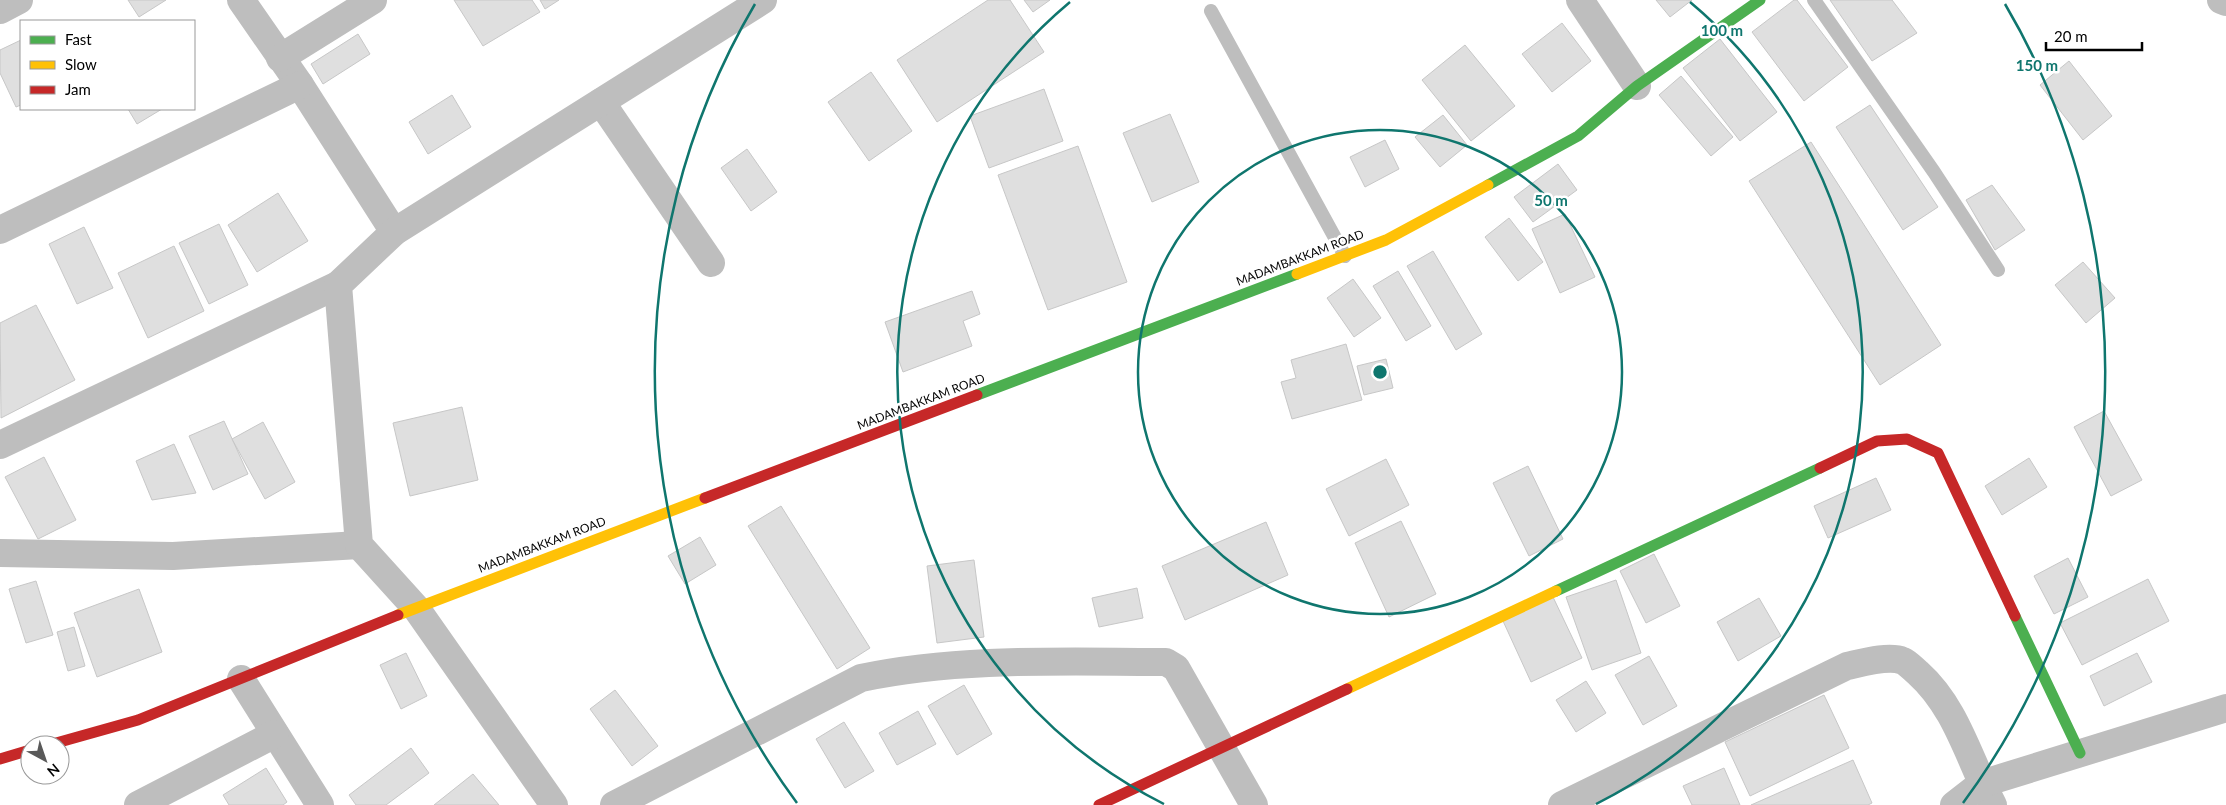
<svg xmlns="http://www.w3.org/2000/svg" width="2226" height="805" font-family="Lato,sans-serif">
<rect width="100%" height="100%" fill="#fff"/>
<g fill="#dfdfdf" stroke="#c7c7c7">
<polygon points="128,0 166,0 139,17"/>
<polygon points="454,0 532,0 540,12 483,46"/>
<polygon points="540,0 559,0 545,9"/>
<polygon points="988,0 1010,0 1044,52 937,122 897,60"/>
<polygon points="1024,0 1050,0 1033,12"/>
<polygon points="1656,0 1692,0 1670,17"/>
<polygon points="1794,0 1797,0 1848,67 1804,101 1752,32"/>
<polygon points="1830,0 1892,0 1917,33 1872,61"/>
<polygon points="1562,23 1591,61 1552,92 1522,54"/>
<polygon points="358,34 370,54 323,84 311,64"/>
<polygon points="1720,39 1777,112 1740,141 1683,68"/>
<polygon points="21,40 21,105 16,107 0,73 0,50"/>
<polygon points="1465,45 1515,106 1471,141 1422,80"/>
<polygon points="2069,61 2112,116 2083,140 2040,85"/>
<polygon points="871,72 912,131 869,161 828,102"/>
<polygon points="1681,76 1733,137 1711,156 1659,95"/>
<polygon points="1044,89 1063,141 989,168 970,116"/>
<polygon points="452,95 471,127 428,154 409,122"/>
<polygon points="1870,105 1938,207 1903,230 1836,127"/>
<polygon points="128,109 162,109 137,124"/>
<polygon points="1170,114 1199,182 1152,202 1123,133"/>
<polygon points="1443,115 1467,145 1440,167 1415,137"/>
<polygon points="1385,140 1399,169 1365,187 1350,157"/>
<polygon points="1811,142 1941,345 1880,385 1749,181"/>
<polygon points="1078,146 1127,282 1048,310 998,175"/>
<polygon points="747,149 777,192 751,211 721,168"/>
<polygon points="1558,164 1577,190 1533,222 1514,197"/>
<polygon points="1992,185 2025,230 1995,250 1966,200"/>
<polygon points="278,193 308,241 257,272 228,225"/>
<polygon points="1565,214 1595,277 1560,293 1532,229"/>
<polygon points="1509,218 1543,262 1518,281 1485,237"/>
<polygon points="219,224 248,285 209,304 179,243"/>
<polygon points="84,227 113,288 77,304 49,244"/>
<polygon points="174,246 204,311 148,338 118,273"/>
<polygon points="1433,251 1482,334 1456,350 1407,266"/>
<polygon points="2083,262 2115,298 2086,323 2055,285"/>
<polygon points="1398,271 1431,326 1406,341 1373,286"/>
<polygon points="1353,279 1381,318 1354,337 1327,298"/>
<polygon points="972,291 980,314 963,321 972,346 903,372 885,322"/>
<polygon points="36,305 75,380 1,418 0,323"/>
<polygon points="1346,344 1362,400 1292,419 1281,382 1296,378 1291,360"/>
<polygon points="1386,359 1393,388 1364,395 1357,366"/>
<polygon points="462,407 478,480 410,496 393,423"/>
<polygon points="2104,411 2142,480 2111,496 2074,427"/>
<polygon points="224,421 248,474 213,490 189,436"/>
<polygon points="263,422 295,482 265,499 232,439"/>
<polygon points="174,444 196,493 152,500 136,461"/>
<polygon points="44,457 76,520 38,539 5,477"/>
<polygon points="2029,458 2047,487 2002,515 1985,486"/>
<polygon points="1386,459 1409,505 1349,536 1326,489"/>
<polygon points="1528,466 1563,539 1529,556 1493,483"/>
<polygon points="1876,478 1891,510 1828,538 1814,506"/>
<polygon points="781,506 870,648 837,669 748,526"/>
<polygon points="1401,521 1436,594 1389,617 1355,543"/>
<polygon points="1266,522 1288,575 1185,620 1162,566"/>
<polygon points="700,537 716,565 685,584 668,556"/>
<polygon points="1654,554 1680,606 1646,623 1620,571"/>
<polygon points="2068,558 2088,597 2054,614 2034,576"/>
<polygon points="974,560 984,637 937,643 927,566"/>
<polygon points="2148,579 2169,621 2082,665 2060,623"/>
<polygon points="1616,580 1641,653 1592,670 1566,597"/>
<polygon points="36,581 53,635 26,643 9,589"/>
<polygon points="1137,588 1143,618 1099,627 1092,598"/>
<polygon points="139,589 162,652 97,677 74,613"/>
<polygon points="1553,597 1582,658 1531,682 1503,621"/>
<polygon points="1759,598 1781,636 1738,661 1717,622"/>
<polygon points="74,627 85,666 68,671 57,632"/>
<polygon points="406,653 427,696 401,709 380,665"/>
<polygon points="2137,653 2152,682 2104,706 2090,676"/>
<polygon points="1649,656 1677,706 1643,725 1615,675"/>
<polygon points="1586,681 1606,713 1576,732 1556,700"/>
<polygon points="964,685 992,734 957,755 928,706"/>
<polygon points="615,690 658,746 632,766 590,709"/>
<polygon points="1824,695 1849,748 1750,796 1725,742"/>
<polygon points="918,711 936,744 897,765 879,733"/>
<polygon points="844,722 874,771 845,788 816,739"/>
<polygon points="411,748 429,773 386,805 356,805 349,795"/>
<polygon points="1853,760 1872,803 1868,805 1751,805"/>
<polygon points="266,768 287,802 283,805 229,805 223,795"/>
<polygon points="1724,768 1740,805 1692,805 1683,786"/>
<polygon points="473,774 499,805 434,805"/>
</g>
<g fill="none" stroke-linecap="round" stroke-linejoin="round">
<g stroke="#bebebe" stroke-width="14">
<polyline points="1814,0 1934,172 1998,270"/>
<polyline points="1211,11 1345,256"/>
</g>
<g stroke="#bebebe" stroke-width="28">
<polyline points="241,0 300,85 394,232"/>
<polyline points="1580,0 1637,86"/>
<polyline points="2221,0 2226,2"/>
<polyline points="0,10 19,0"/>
<polyline points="280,58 373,0"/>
<polyline points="601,102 711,263"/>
<polyline points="0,230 300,85"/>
<polyline points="0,445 338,285"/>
<polyline points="0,553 173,556 359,545"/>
<polyline points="241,679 320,805"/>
<polyline points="138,805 275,734"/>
<polyline points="554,805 416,608 359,545 338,285 394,232 763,0"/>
<path d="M614,805L861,678C961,657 1065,662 1166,662L1176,668L1254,805"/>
<path d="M1562,805L1847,666C1861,663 1889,655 1903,661C1908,663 1914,670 1918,673C1957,708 1969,760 1993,805"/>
<polyline points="1954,805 1981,784 2226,708"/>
</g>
<g stroke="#4caf50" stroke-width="11">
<polyline points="1488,185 1578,136 1637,86 1760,0"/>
<polyline points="977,395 1297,274"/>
<polyline points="1556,591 1820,468"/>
<polyline points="2015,616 2080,753"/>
</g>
<g stroke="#ffc107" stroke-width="11">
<polyline points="1297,274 1386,240 1488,185"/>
<polyline points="398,615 705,498"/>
<polyline points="1347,689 1556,591"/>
</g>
<g stroke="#c62828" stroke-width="11">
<polyline points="1820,468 1877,441 1907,439 1938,453 2015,616"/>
<polyline points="705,498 977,395"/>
<polyline points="49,745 138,720 398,615"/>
<polyline points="0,759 30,750"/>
<polyline points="1099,805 1347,689"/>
</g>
</g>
<g fill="none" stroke="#0f766e" stroke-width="2.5">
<circle cx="1380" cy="372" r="242"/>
<path d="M1164 804A483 483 0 0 1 1070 2M1690 2A483 483 0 0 1 1596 804"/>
<path d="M797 803A725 725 0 0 1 755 4M2005 4A725 725 0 0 1 1963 803"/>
</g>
<g text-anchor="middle" stroke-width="5" stroke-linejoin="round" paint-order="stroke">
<g font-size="12" fill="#000" stroke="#fff">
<text transform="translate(1300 258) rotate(-21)" y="4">MADAMBAKKAM ROAD</text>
<text transform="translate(921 402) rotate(-21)" y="4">MADAMBAKKAM ROAD</text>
<text transform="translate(542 545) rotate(-21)" y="4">MADAMBAKKAM ROAD</text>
</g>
</g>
<circle cx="1380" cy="372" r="8" fill="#0f766e" stroke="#fff" stroke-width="2.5"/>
<g font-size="15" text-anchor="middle" font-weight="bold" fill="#0f766e" stroke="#fff" stroke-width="5" stroke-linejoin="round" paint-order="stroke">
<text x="1722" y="36">100 m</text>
<text x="2037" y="71">150 m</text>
<text x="1551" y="206">50 m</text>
</g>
<rect x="20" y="20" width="175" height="90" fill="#ffffff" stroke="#999999"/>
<rect x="30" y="36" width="25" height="8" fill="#4caf50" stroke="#999999"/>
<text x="65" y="45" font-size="15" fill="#000000">Fast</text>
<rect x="30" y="61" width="25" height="8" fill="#ffc107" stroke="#999999"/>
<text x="65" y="70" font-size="15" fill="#000000">Slow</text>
<rect x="30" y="86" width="25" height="8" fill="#c62828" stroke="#999999"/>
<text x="65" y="95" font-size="15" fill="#000000">Jam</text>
<g transform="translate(45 760) rotate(140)"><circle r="24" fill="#ffffff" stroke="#999999"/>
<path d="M0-4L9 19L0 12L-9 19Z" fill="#595959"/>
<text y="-8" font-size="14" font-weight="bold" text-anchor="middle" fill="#000000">N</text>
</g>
<path d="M2046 42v8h96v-8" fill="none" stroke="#000000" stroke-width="2.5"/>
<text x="2054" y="42" font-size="15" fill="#000000" stroke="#ffffff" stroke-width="4" paint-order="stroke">20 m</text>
</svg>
